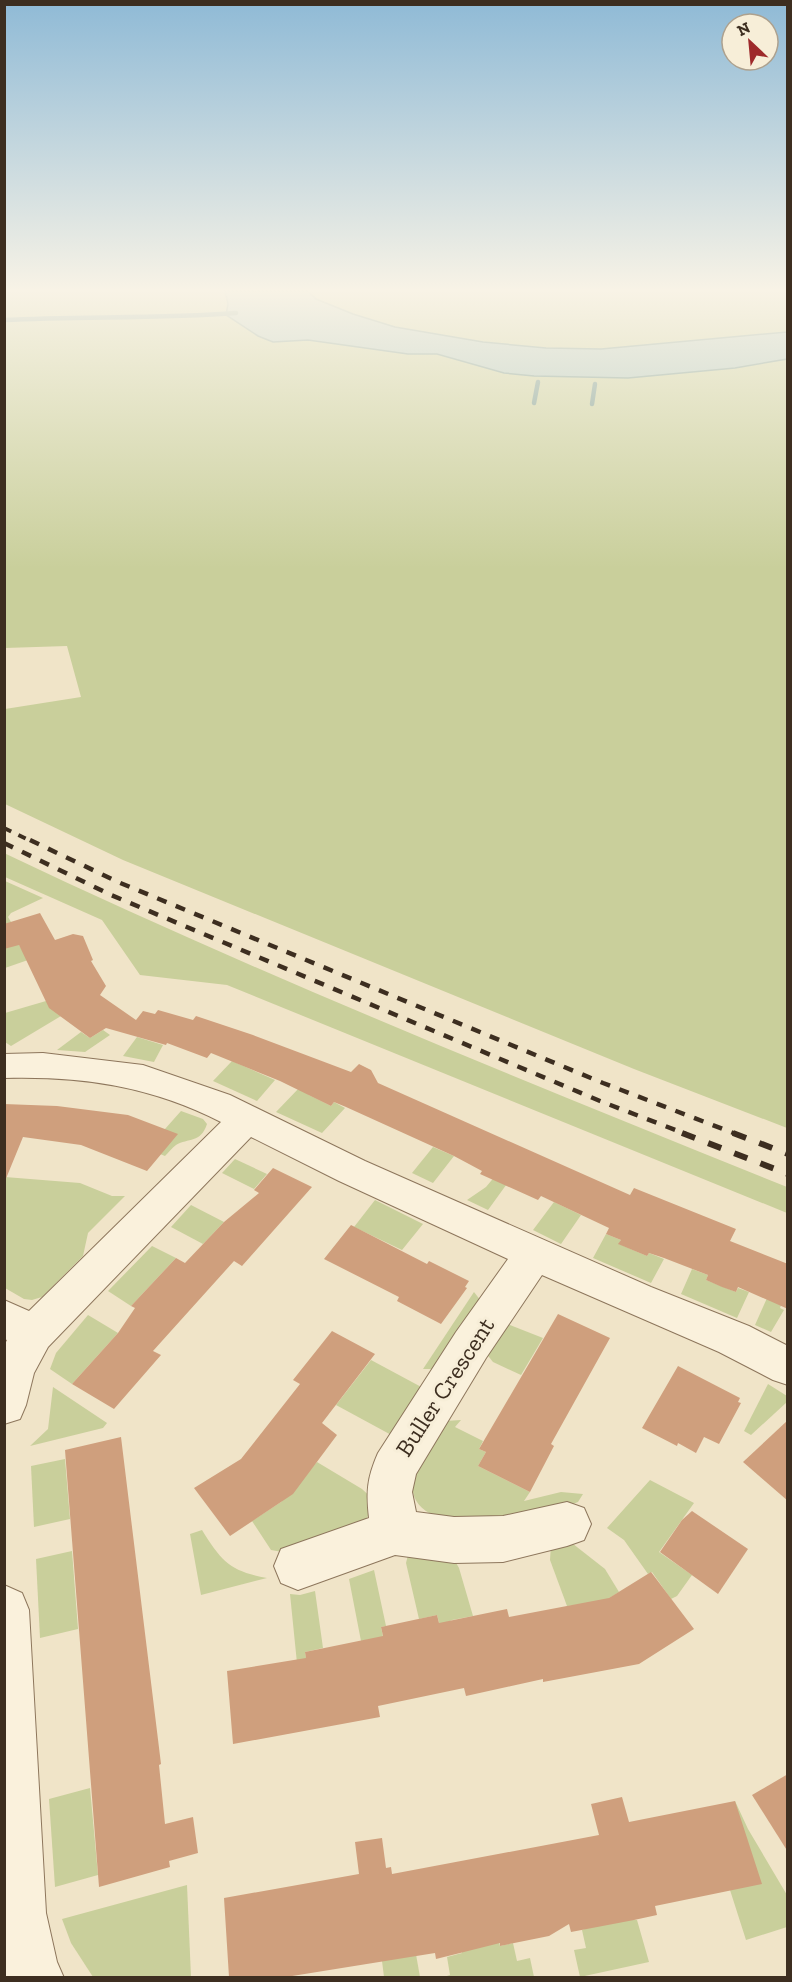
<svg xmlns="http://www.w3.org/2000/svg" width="792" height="1982" font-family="'Zilla Slab',serif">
<rect width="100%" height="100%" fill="#f0e4c8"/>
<g fill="#c9cf9b">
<polygon points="5,291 225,291 228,304 226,315 258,336 273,342 308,340 408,354 437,354 504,373 628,378 735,368 787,359 787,1128 634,1069 123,860 5,804 5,709 81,697 67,646 5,648"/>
<polygon points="308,291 787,291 787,332 601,349 546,348 483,342 395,327 353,314 316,299"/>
<path d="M4,853C260,975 525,1081 787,1187V1213L227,985L140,975L102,920L5,877Z"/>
<polygon points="5,881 43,898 11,913 8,917 11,922 5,925"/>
<polygon points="5,941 19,945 28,960 5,968"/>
<polygon points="46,1001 71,1010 11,1046 5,1042 5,1013"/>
<polygon points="103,1030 110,1035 85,1052 57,1050 81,1032 90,1038"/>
<polygon points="137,1037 163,1045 154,1062 123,1056"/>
<polygon points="232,1061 275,1080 257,1101 213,1081"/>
<polygon points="300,1087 309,1095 331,1106 334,1102 345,1108 322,1133 276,1112"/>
<path d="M181,1111L203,1119L207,1124C201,1143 188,1138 176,1145C172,1148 168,1153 165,1156L160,1154L165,1129Z"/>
<polygon points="433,1147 454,1156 433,1183 412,1173"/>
<polygon points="235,1159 267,1174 254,1189 222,1173"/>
<polygon points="496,1175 509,1181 488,1210 467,1200 486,1187"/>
<polygon points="5,1177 80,1183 112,1196 125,1196 88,1233 83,1256 42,1297 32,1300 24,1299 5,1288"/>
<polygon points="375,1200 423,1224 402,1250 354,1227"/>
<polygon points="554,1202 581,1215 561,1244 533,1230"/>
<polygon points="191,1205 224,1222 203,1244 171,1227"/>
<polygon points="606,1234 621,1240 619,1244 647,1256 649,1253 664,1259 651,1283 593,1258"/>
<polygon points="152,1246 176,1258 131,1306 108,1291"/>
<polygon points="692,1269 708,1275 706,1280 736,1292 738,1288 749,1292 737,1318 681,1294"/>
<polygon points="776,1278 783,1300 780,1308 784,1310 771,1332 755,1325"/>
<polygon points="474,1292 481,1301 438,1369 423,1369"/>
<polygon points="88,1315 118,1333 72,1384 50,1369 56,1353"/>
<polygon points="505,1323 543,1338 521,1375 493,1362 485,1352"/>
<polygon points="371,1360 425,1389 395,1437 336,1405"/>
<polygon points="768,1384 787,1396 787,1402 751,1435 744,1431"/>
<polygon points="53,1387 107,1423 103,1428 30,1446 48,1429"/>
<path d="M461,1420L455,1427L483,1441L479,1449L486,1452L478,1466L530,1492L524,1501L561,1492L583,1494L578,1502L568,1506C543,1512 517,1519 492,1522C463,1526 403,1519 414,1478C419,1458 435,1439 445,1421Z"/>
<polygon points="65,1459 70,1519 34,1527 31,1466"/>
<polygon points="317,1462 362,1489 374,1500 369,1515 362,1523 288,1553 271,1550 252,1521 281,1502"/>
<polygon points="650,1480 694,1503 659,1552 692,1575 677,1596 671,1599 652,1572 648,1574 624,1540 607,1528"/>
<path d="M202,1530C222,1562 230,1571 267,1578L201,1595L190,1534Z"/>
<polygon points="568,1540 605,1569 619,1592 600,1604 567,1606 550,1560 551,1545"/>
<polygon points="72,1551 78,1629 40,1638 36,1559"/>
<polygon points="409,1551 451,1554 459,1568 473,1616 452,1620 440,1626 437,1615 419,1619 406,1563"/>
<polygon points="374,1570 386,1626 381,1627 383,1637 361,1641 349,1579"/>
<polygon points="315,1591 323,1648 305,1652 307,1663 298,1673 290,1594 300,1595"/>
<polygon points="90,1788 98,1875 55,1887 49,1799"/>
<polygon points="735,1801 748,1829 787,1895 787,1927 746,1940 730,1890"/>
<polygon points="187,1885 191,1977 93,1977 71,1943 62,1919"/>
<polygon points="408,1909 420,1977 384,1977 382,1961"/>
<polygon points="632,1912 634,1920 637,1920 649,1962 580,1977 574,1950 586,1948 582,1930"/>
<polygon points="498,1937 500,1946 513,1943 517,1961 530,1958 534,1977 440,1978 450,1975 447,1957 462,1953 460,1945"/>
</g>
<polygon fill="#a9c4bc" stroke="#6f938a" stroke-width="1.5" points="225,291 308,291 316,299 353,314 395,327 483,342 546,348 601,349 787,332 787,359 735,368 628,378 534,376 504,373 437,354 408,354 308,340 273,342 258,336 226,315 228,304"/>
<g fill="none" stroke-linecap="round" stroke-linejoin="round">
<g stroke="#6f938a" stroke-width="4.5">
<path d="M4,320C81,316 159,319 236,313"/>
<polyline points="534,403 538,382"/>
<polyline points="592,404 595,384"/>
</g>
</g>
<g fill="#cf9f7d">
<polygon points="40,913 55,940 73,934 83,936 93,960 91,961 106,986 100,995 136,1020 143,1011 155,1014 158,1010 193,1020 196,1016 253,1035 351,1072 359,1064 371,1070 378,1083 630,1195 634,1188 736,1229 730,1241 788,1264 788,1309 738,1287 736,1292 722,1287 706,1280 708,1275 664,1258 649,1253 647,1256 618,1244 621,1240 606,1234 609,1228 541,1196 538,1200 480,1174 482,1171 454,1156 346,1107 334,1102 331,1106 280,1081 211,1053 207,1058 167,1043 166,1045 106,1028 90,1038 49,1008 19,945 4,949 4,924"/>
<polygon points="4,1104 57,1106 128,1115 178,1134 147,1171 81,1145 23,1137 5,1181"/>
<polygon points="273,1168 312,1187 242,1266 234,1261 153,1351 161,1355 114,1409 72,1384 118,1333 135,1308 131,1306 176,1258 185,1263 224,1222 259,1193 254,1190"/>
<polygon points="351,1225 427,1264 429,1261 469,1281 465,1287 467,1288 441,1324 397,1301 399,1297 324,1259"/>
<polygon points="558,1314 610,1338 551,1444 554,1446 530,1492 478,1466 486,1452 479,1449"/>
<polygon points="332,1331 375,1354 322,1423 337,1435 293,1494 230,1536 194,1488 241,1459 300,1384 293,1380"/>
<polygon points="678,1366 740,1398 738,1402 741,1403 719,1444 704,1437 696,1453 678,1443 677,1446 642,1428"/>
<polygon points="788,1420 788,1501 743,1462"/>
<polygon points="121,1437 161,1764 159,1765 165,1824 193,1817 198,1853 169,1861 170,1867 99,1887 65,1450"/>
<polygon points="692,1511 748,1549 718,1594 660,1552 682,1520"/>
<polygon points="651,1572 694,1629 639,1664 543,1682 543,1679 466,1696 464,1688 378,1706 380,1717 233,1744 227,1671 306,1658 305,1652 383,1636 381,1627 437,1615 439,1623 507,1609 509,1617 609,1598"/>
<polygon points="788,1774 788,1852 752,1795"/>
<polygon points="622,1797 629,1822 735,1801 762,1884 655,1906 657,1915 634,1920 571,1932 569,1924 549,1936 500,1946 500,1943 436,1959 435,1953 286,1977 229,1977 224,1898 359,1874 355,1842 382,1838 386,1868 391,1867 392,1874 599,1835 591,1804"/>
</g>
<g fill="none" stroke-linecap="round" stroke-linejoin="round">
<defs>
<g id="minor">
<path d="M43,1053L143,1065L230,1095L365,1161L651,1287L749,1326L788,1346V1385L773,1380L719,1352L542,1275L486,1358L416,1474L412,1492L416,1512L454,1517L503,1516L567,1502L584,1508L591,1524L584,1540L567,1546L503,1562L454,1563L395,1555L298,1590L281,1583L274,1566L281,1549L369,1518C366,1492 367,1478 378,1453L456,1332L508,1259L339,1181L251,1137L48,1347L34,1373L26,1405L20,1419L4,1424V1346L7,1340L4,1339V1300L29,1311L221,1122C150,1086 83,1076 4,1078V1054Z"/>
<polygon points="4,1585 22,1593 29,1610 46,1913 57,1962 64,1978 4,1978"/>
</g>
</defs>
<use href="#minor" stroke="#8d765c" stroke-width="2"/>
<use href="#minor" fill="#faf1dc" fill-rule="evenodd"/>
<polyline stroke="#3d2e20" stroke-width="4" stroke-dasharray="8 8" stroke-linecap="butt" points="4,828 33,842"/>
<g stroke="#3d2e20" stroke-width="4.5" stroke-dasharray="10 10" stroke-linecap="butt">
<polyline points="30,840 118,882 603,1083 736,1134"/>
<polyline points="4,843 111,895 600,1101 686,1134"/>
</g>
<g stroke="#3d2e20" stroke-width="6" stroke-dasharray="14 14" stroke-linecap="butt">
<polyline points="682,1133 788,1174"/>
<polyline points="733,1133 788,1154"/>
</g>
</g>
<linearGradient id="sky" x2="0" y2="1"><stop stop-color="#8fbad6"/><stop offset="0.51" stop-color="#f8f3e6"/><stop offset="1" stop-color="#f8f3e6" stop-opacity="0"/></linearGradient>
<rect width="792" height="569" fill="url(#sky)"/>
<g text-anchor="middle" stroke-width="6" stroke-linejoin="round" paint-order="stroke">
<g font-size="24" fill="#3d2e20" stroke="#f7eed8">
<text transform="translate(445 1387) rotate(-57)" y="8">Buller Crescent</text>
</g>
</g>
<rect width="792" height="1982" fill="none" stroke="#3d2e20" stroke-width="12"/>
<g transform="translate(750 42) rotate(334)"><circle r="28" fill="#f7eed8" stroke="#ada18e" stroke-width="1.5"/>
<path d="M0-4.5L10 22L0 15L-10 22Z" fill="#9e2a2b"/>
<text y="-9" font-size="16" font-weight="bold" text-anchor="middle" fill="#3d2e20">N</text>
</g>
</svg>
